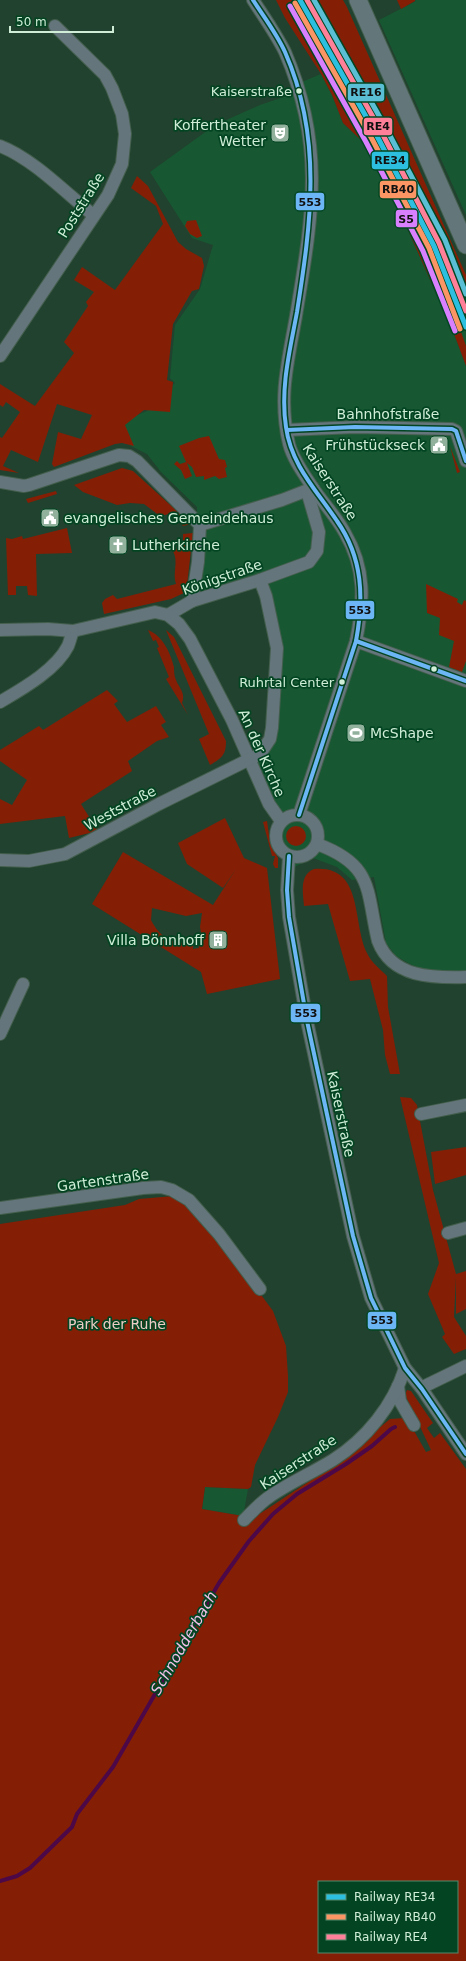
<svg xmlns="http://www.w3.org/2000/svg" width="466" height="1961" font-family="'DejaVu Sans',sans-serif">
<rect width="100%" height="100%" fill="#21422e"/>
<g fill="#175832">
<polygon points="294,0 316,0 357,69 408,163 466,287 466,346 429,255 402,193 328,57"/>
<polygon points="415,0 466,0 466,215 379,20 416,1"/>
<polygon points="321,74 332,95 343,123 362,141 403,219 453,331 466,366 466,974 425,970 412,965 396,956 386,943 374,877 352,880 337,867 313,858 288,870 289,856 281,851 275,837 277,828 281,821 249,761 267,745 277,667 260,580 204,595 198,572 197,507 161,472 147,454 129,445 117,423 147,411 175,383 170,378 175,325 200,289 213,245 192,238 150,172 215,125 260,105 299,92 297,84"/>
<polygon points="205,1487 248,1489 243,1516 202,1509"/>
</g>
<g fill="#841f06" fill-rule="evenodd">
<polygon points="276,0 294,0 328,57 402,193 460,329 466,346 466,366 453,331 403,219 362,141 343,123 332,95 321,74 285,18"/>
<path d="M316,0H343L347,7L466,275V287C422,188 373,92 316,0Z"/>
<polygon points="397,0 415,0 415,1 401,9"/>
<polygon points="137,176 148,186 178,242 186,249 202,258 204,266 199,289 192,291 173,324 167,380 173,382 170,412 144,410 125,425 134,446 122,443 115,444 54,467 52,464 58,432 81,439 92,415 57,404 38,462 11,450 3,466 19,473 0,470 0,437 2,438 20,412 6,402 3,407 0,405 0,384 35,406 74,353 64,342 88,306 86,302 94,292 74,280 82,267 115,290 163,224 156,206 131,188"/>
<polygon points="196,220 202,236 197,238 190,234 185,226 187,221"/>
<polygon points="209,436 219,459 225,460 227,467 225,468 227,477 219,479 215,476 204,480 204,476 196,477 192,467 187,463 192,476 185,479 181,470 174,464 177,461 180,464 186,462 179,446 199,438"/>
<polygon points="450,446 460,472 457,473"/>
<polygon points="122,468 133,471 191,524 183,526 178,519 169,514 160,516 144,504 130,503 117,505 83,492 74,485"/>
<polygon points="56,491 57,494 28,503 26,499"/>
<polygon points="67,528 72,553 36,554 37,596 28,595 27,586 16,586 16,595 8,595 6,538 12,539 22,536 23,539"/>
<path d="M193,533L187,585L184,593L171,599L104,614L102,603L105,599L113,595L117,599L176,584C172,573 179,562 173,551L183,546V534Z"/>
<polygon points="426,584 458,599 457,602 462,605 464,600 466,601 466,661 462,672 449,667 454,641 439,635 440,618 427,613"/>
<path d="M148,630C163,636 170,652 174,667C174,671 174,676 176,680C179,688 186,693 182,703L188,715L166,679L169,677L157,648L159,647L156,640L153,641Z"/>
<path d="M166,630L174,637L226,741C226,755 222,758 210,765L199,739L209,734Z"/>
<polygon points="107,690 118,701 114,704 127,722 156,706 166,722 161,725 169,737 157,741 128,761 132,771 81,804 98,831 69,838 65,816 0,824 0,799 12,805 27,780 0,761 0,750 39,726 43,730"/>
<path d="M225,818L244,858L267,868L280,979L207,994L201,972L92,904L123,852L213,905L236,869L223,888L187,864L178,843ZM152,908L186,916L202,913L200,927L202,938L198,943L199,948L193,949V943C172,944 161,939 151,920Z"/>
<polygon points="267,821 270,842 278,858 278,868 275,868 273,864 275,856 272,856 263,822"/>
<circle cx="296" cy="836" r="10"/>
<path d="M314,869C364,865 352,922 367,953C371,962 380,969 387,976L388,1007L400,1074H390L385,1055L383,1030L370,979L350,981L328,904L304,906C303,893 299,875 314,869Z"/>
<polygon points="400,1097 411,1098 417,1105 433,1190 456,1274 466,1271 466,1309 456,1314 456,1277 454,1317 466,1336 466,1349 454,1354 442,1337 445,1334 428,1294 439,1263"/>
<polygon points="466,1147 466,1175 435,1184 431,1152"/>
<path d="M174,1196L183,1200L219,1238L273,1311L286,1346L288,1376V1392L278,1417L255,1465L251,1487L248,1489L205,1487L202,1509L243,1516L261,1513L337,1463L390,1419L405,1418L409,1422L426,1452L431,1450L405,1395L407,1390L411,1391L433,1423L427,1428L434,1438L440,1433L466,1469V1961H0V1224L125,1205L139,1199ZM319,1882H457V1952H319Z"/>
</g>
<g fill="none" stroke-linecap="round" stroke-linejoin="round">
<polyline stroke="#4d0947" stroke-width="4" points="0,1881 17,1876 30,1868 72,1827 77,1814 113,1767 219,1583 249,1541 273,1514 297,1494 346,1464 372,1446 391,1429 395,1427"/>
<defs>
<g id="street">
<path d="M253,0C264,17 276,34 285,52C326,147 312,218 296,316C288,362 278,397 289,444C293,460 306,477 315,491C325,505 337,518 345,533C366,569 364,602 356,641L299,815"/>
<path d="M0,146C32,158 66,193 93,215"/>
<polyline points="0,356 108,195 122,164 125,134 122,114 112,88 105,75 55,26"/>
<polyline points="287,430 355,427 452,429 456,431 466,461"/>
<polyline points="0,482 24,486 29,485 119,455 129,456 137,461 200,525 198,562 192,601"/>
<polyline points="200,525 282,500 313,488"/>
<polyline points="168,615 192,601 260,580 309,562 317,551 319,532 307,491"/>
<polyline points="0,630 48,629 73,631 155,612 168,615 179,624 190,639 232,720 269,804 281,821"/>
<polyline points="356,641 466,681"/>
<path d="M0,702C22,689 56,670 68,646C70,641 71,636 73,631"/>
<circle cx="297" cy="836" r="21"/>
<path d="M317,844C374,865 366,890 378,941C392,978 433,978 466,977"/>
<polyline points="289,856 287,890 289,917 307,1021 353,1236 371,1298 405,1368 422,1389 466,1454"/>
<polyline points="0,860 29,861 65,854 159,804 260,754 270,739 272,728 277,648 266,596 260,580"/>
<polyline points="0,1034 23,984"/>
<polyline points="421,1114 466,1105"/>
<polyline points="0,1208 143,1188 161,1187 172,1190 189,1200 219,1234 260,1289"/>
<polyline points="448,1233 466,1228"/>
<polyline points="398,1386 400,1401 414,1425"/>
<polyline points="422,1389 427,1385 466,1366"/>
<path d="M244,1520C252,1512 260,1503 269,1497C289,1483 312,1473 333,1460C366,1439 393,1406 405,1368"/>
</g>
<polyline id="secondary" points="358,0 466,245"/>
</defs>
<use href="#street" stroke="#435e4d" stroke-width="14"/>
<use href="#secondary" stroke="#435e4d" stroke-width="19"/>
<use href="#street" stroke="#64757b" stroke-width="12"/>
<use href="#secondary" stroke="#63767a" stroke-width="17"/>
<defs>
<g id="bus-1">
<path d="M253,0C264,17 277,34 285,52C323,138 311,223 297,312C290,350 280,388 286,427C291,465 317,491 337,521C363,558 364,598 356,641L299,815"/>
<polyline points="287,430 355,427 452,429 456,431 466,461"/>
<polyline points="356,641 466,681"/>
<polyline points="289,856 287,890 289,917 307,1021 353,1236 371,1298 405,1368 422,1389 466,1454"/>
</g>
</defs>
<use href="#bus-1" stroke="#034522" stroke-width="7"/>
<use href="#bus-1" stroke="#6db6f5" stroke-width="4"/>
<defs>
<polyline id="rail-1" points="300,0 377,136 434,246 466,327"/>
<polyline id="rail-2" points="295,3 372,139 429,248 460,329"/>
<polyline id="rail-3" points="307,0 382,133 439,243 466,311"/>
<polyline id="rail-4" points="290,6 366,142 423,251 455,331"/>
<polyline id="rail-5" points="314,0 387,130 445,240 466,294"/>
</defs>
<use href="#rail-1" stroke="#034522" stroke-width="8"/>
<use href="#rail-2" stroke="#034522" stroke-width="8"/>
<use href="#rail-3" stroke="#034522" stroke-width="8"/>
<use href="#rail-4" stroke="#034522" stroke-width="8"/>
<use href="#rail-5" stroke="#034522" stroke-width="8"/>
<use href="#rail-1" stroke="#2dbfdf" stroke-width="5"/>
<use href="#rail-2" stroke="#fb9564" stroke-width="5"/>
<use href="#rail-3" stroke="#ff8098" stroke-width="5"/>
<use href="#rail-4" stroke="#d880ff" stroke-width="5"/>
<use href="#rail-5" stroke="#5abfd4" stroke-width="5"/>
</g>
<defs>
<symbol id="theatre-square" viewBox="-11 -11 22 22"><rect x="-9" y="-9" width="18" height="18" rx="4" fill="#92b19c" stroke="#034522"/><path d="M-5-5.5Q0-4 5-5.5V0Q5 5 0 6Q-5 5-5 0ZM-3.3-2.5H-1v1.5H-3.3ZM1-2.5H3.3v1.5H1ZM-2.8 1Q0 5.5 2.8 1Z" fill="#fff"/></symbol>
<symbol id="civic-square" viewBox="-11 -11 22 22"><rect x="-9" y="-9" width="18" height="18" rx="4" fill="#92b19c" stroke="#034522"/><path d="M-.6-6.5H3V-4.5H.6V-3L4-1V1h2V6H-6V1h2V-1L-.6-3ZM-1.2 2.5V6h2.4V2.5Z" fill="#fff"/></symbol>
<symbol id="church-square" viewBox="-11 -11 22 22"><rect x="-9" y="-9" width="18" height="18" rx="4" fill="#92b19c" stroke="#034522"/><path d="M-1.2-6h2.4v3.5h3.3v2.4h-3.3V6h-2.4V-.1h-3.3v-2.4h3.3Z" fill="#fff"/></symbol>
<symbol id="stadium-square" viewBox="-11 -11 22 22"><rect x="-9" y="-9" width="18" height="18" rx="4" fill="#92b19c" stroke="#034522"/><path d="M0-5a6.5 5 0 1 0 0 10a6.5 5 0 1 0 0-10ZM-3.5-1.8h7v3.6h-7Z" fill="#fff"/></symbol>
<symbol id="building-square" viewBox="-11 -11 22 22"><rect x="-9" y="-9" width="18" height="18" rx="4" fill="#92b19c" stroke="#034522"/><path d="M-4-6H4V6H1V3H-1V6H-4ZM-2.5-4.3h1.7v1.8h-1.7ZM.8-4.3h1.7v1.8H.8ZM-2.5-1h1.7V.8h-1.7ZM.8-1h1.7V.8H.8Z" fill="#fff"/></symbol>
</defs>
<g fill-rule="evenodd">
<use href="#theatre-square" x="269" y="122" width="22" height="22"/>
<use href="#civic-square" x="428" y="434" width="22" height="22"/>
<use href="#civic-square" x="39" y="507" width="22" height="22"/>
<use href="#church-square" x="107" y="534" width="22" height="22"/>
<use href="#stadium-square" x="345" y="722" width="22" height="22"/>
<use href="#building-square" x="207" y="929" width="22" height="22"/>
</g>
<g fill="#cfedd7" stroke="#034522" stroke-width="1.5">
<circle cx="299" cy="91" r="3.5"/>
<circle cx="434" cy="669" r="3.5"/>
<circle cx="342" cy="682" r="3.5"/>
</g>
<g text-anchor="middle" stroke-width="3.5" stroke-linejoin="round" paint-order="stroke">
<g font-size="13" fill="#cfedd7" stroke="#034522" text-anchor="end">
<text x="292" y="96">Kaiserstraße</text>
<text x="334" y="687">Ruhrtal Center</text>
</g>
<g font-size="14" fill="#cfedd7" stroke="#034522" text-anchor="end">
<text x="266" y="130">Koffertheater<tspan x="266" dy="16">Wetter</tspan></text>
<text x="425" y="450">Frühstückseck</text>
<text x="64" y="523" text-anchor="start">evangelisches Gemeindehaus</text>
<text x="132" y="550" text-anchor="start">Lutherkirche</text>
<text x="370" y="738" text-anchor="start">McShape</text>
<text x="204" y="945">Villa Bönnhoff</text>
</g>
<g font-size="14" fill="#cfedd7" stroke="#034522">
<text transform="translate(81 205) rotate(-58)" y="5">Poststraße</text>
<text x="388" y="419">Bahnhofstraße</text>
<text transform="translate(330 482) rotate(57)" y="5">Kaiserstraße</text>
<text transform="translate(222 577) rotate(-19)" y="5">Königstraße</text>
<text transform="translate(262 753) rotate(66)" y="5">An der Kirche</text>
<text transform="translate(120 808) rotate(-28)" y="5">Weststraße</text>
<text transform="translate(341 1114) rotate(78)" y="5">Kaiserstraße</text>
<text transform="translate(103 1180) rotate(-8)" y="5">Gartenstraße</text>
<text transform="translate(298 1462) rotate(-33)" y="5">Kaiserstraße</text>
</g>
<g font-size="14" fill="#edccc5" stroke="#034522">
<text x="117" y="1329">Park der Ruhe</text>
</g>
<g font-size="15" font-style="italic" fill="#f1bfe7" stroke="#034522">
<text transform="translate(184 1643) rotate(-60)" y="5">Schnodderbach</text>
</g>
</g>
<g stroke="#034522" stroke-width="1.5">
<rect x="347" y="83" width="38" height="19" rx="4" fill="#5abfd4"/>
<rect x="363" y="117" width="30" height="19" rx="4" fill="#ff8098"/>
<rect x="371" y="151" width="38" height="19" rx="4" fill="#2dbfdf"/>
<rect x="379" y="180" width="38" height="19" rx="4" fill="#fb9564"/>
<rect x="295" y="192" width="30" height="19" rx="4" fill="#6db6f5"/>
<rect x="395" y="209" width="23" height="19" rx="4" fill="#d880ff"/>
<rect x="345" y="600" width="30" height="20" rx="4" fill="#6db6f5"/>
<rect x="290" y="1003" width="31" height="20" rx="4" fill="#6db6f5"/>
<rect x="367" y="1311" width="30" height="19" rx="4" fill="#6db6f5"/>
</g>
<g font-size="11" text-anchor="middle" font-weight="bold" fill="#111">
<text x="366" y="96">RE16</text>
<text x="378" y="130">RE4</text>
<text x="390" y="164">RE34</text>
<text x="398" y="193">RB40</text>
<text x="310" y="206">553</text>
<text x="406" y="223">S5</text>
<text x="360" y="614">553</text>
<text x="306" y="1017">553</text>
<text x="382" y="1324">553</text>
</g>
<rect x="318" y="1881" width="140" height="72" fill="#034522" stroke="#55886a"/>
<rect x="326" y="1894" width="20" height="6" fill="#2dbfdf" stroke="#55886a"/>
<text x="354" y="1901" font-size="12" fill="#cfedd7">Railway RE34</text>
<rect x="326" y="1914" width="20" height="6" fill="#fb9564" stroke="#55886a"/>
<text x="354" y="1921" font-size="12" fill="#cfedd7">Railway RB40</text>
<rect x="326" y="1934" width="20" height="6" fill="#ff8098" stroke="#55886a"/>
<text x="354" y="1941" font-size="12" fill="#cfedd7">Railway RE4</text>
<path d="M10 26v6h103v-6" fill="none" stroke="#cfedd7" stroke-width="2"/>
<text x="16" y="26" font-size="12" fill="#cfedd7" stroke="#034522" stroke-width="3" paint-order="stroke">50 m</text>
</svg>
